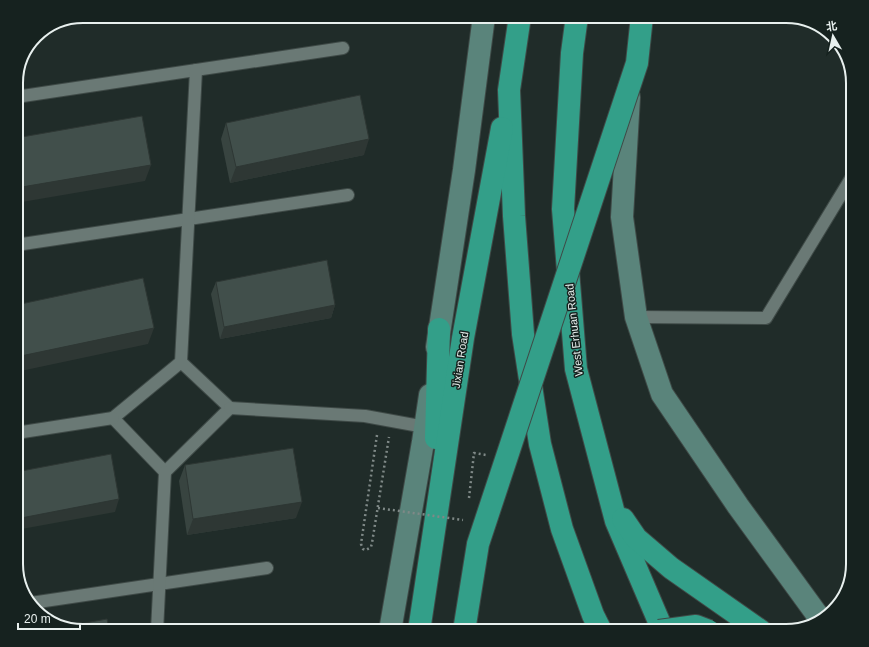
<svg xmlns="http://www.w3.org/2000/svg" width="869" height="647" font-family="Arial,'Noto Sans SC',sans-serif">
<rect width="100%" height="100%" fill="#202c29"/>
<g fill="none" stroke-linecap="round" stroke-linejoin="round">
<defs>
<g id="lane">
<polyline points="16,97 343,48"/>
<polyline points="16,245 348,195"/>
<polyline points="636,317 766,318 853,175"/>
<polyline points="181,362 230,408 165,472 113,418 181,362 196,70"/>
<polyline points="230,408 365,416 425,427"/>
<polyline points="16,433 113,418"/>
<polyline points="31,603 267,568"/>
<polyline points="157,631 165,472"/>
</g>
<g id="secondary">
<polyline points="629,97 622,217 636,317 662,394 738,506 821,620"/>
<polyline points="437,347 464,170 484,16"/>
<polyline points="390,631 423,442 430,395"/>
</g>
<g id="highway">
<polyline points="520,16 509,90 514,216 523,334 540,444 562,529 593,615 601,631"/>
<polyline points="577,16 572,53 563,209 576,369 616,521 663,631"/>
<polyline points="436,438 439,329"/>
<polyline points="623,519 636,538 671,568 761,631"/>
<polyline points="419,631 463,338 502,128"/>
</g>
</defs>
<use href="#lane" stroke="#3f4a47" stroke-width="14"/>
<use href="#secondary" stroke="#3f4a47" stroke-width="24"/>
<use href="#highway" stroke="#3f4a47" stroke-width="24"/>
<g stroke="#7f8987" stroke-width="2.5" stroke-dasharray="2 3" stroke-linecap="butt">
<polyline points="377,435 361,544 363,549 366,550 371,547 372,543 389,437"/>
<polyline points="469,498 474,453 486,455"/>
</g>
<use href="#lane" stroke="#6a7975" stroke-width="12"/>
<use href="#secondary" stroke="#5a847b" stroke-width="22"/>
<use href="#highway" stroke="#339f89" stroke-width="22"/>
<defs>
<g id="highway-bridge">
<polyline points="464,631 478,544 637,63 642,16"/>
<polyline points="659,631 696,626 709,631"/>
</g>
</defs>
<use href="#highway-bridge" stroke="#3f4a47" stroke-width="24" stroke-linecap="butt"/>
<polyline stroke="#7f8987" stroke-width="2.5" stroke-dasharray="2 3" stroke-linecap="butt" points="378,508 463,520"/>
<use href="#highway-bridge" stroke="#339f89" stroke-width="22"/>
</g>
<g fill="#384440">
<polygon points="226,123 364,155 230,183 221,139"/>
<polygon points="216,282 335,305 331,318 220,339 211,294"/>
<polygon points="185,465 296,518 187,535 179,481"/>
</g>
<g fill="#2e3734">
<polygon points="369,139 364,155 230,183 236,167"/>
<polygon points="151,165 145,181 16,203 16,188"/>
<polygon points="335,305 331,318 220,339 224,327"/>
<polygon points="154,328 148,344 16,372 16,357"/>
<polygon points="119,499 115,512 16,530 16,519"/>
<polygon points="302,502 296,518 187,535 193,519"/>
</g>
<g fill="#414f4b" stroke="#2e3734">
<polygon points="360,95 369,139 236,167 226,123"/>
<polygon points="142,116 151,165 16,188 16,138"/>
<polygon points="327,260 335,305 224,327 216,282"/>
<polygon points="143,278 154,328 16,357 16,305"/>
<polygon points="293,448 302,502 193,519 185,465"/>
<polygon points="111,454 119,499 16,519 16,472"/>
<polygon points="107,619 109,631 83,631 68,626"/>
<polygon points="273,627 274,631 251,631"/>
</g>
<g text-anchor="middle" stroke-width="3" stroke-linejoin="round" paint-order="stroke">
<g font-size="11" fill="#e8f0ee" stroke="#16221f">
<text transform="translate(574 330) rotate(-96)" y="4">West Erhuan Road</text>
<text transform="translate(460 360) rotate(-81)" y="4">Jixian Road</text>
</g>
</g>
<path d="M0 0H869V647H0ZM83 23H786A60 60 0 0 1 846 83V564A60 60 0 0 1 786 624H83A60 60 0 0 1 23 564V83A60 60 0 0 1 83 23Z" fill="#16221f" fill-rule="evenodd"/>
<path fill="none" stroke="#e8f0ee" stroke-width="2" d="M83 23H786A60 60 0 0 1 846 83V564A60 60 0 0 1 786 624H83A60 60 0 0 1 23 564V83A60 60 0 0 1 83 23Z"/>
<g transform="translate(833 36) rotate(351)" stroke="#16221f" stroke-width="3" paint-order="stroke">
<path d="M0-3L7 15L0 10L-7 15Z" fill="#e8f0ee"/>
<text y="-6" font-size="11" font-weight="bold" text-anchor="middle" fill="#e8f0ee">北</text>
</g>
<path d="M18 623v6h62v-6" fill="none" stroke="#e8f0ee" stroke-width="2"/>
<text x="24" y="623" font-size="12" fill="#e8f0ee" stroke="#16221f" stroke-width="3" paint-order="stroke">20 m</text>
</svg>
